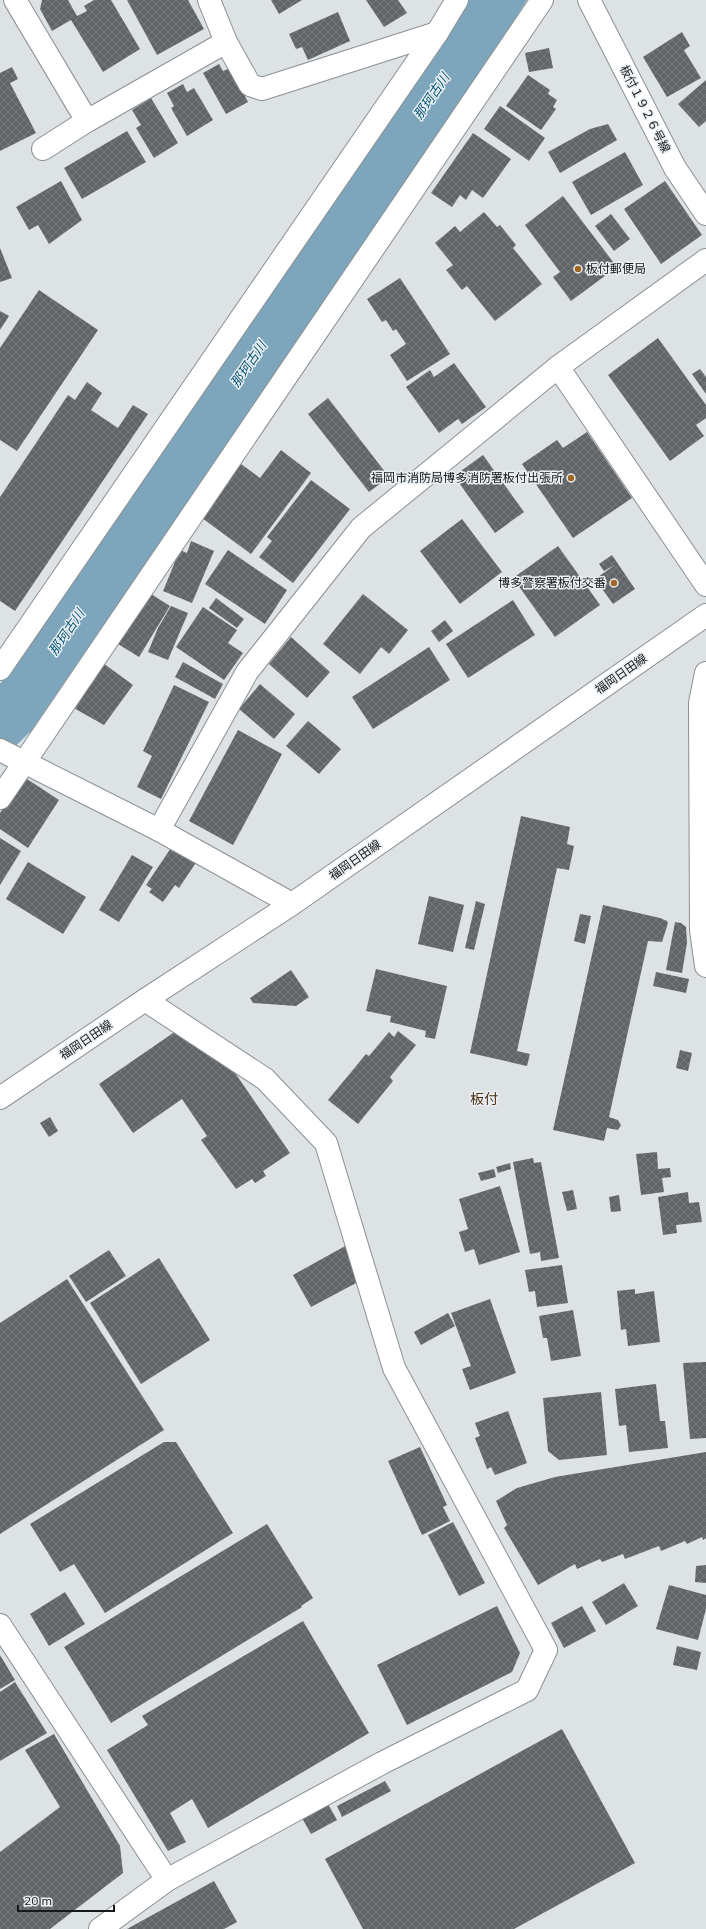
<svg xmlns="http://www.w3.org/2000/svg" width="706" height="1929" font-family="Mulish,'Noto Sans JP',sans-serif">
<defs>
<pattern id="building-cross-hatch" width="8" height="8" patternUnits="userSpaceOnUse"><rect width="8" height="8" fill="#616568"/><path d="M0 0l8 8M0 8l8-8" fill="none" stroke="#777a7c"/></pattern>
</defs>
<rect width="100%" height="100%" fill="#dde2e5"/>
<polygon fill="#7da5bb" points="466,0 527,0 468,92 31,731 0,761 0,684"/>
<g fill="url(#building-cross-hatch)">
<polygon points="42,0 68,0 77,16 87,11 84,6 94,0 111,0 140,49 103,72 71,20 52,31 40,9"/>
<polygon points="127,0 188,0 204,29 157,55"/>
<polygon points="271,0 302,0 279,14"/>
<polygon points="366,0 398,0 407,13 384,27"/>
<polygon points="338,12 350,41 308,60 302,47 296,49 289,34"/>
<polygon points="682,32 690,46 684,50 701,78 667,97 643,57"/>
<polygon points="549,48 553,68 529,72 525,53"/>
<polygon points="219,64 223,71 230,68 248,102 226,114 203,73"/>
<polygon points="12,67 18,79 10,83 36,133 0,151 0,73"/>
<polygon points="528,75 550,90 548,94 557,100 553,107 556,109 541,130 506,106"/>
<polygon points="706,80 706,121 699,127 678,104"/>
<polygon points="183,84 187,92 194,88 213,120 187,136 171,108 174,106 167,93"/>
<polygon points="151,98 178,143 154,158 136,128 141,125 132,110"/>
<polygon points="500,106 545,138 529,161 484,129"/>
<polygon points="608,124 617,140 560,173 548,152 590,129"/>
<polygon points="127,131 146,162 82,199 64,168"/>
<polygon points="473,133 511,159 483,198 472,190 466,200 460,195 452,207 431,193"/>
<polygon points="625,152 643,185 591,215 572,182"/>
<polygon points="61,181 82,220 49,244 38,225 29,230 16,207"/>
<polygon points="665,181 702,235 661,264 624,209"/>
<polygon points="563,196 617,267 571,301 553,277 560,272 525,225"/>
<polygon points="484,212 497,227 500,225 516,245 513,248 542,284 495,321 467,286 462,290 446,270 453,265 435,243 455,226 460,232"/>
<polygon points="611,214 630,239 614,251 595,226"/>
<polygon points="0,248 12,278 0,282"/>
<polygon points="400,278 450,354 407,381 390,355 406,344 396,329 393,331 386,320 382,322 367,299"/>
<polygon points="39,290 98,330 17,451 0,440 0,348"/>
<polygon points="0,311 9,316 0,330"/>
<polygon points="658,338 706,405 706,418 696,425 704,436 670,461 608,375"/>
<polygon points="454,363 486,407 462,424 458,419 439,433 406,387 430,370 434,377"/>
<polygon points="700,369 706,377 706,394 692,374"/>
<polygon points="87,382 102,393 91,410 118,428 133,405 148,414 15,611 0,601 0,497 68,395 75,400"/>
<polygon points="328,398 389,477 369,492 308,414"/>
<polygon points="587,432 632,498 573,538 522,464 557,440 563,448"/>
<polygon points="281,450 311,473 251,554 202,518 241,464 260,478"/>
<polygon points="483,455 524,512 495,533 454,476"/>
<polygon points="311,480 350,509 293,583 259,557 272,541 267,537"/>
<polygon points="462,519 502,572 460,604 420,551"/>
<polygon points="191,541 214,551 192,603 163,591 180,550 187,553"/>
<polygon points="558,546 600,605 555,637 513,578"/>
<polygon points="228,550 287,590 265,624 205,584"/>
<polygon points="612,555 635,589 613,604 595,579 615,565 604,571 599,564"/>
<polygon points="151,594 170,606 139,657 118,644"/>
<polygon points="363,594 408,630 389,654 381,647 360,674 323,644"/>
<polygon points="216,598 244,619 237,628 209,608"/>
<polygon points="513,600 535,635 468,678 446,644"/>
<polygon points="171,606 188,613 168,660 148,652 158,628"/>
<polygon points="203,607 237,630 228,643 243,653 224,680 176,647"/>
<polygon points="445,620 453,631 439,642 431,631"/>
<polygon points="291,637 330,672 307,698 269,664"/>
<polygon points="429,647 450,680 373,729 352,697"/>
<polygon points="183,662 223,684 215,699 175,677"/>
<polygon points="103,663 133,685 104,725 70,706"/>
<polygon points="260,684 295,714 274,739 239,709"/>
<polygon points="174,685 209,702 161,799 137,787 152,756 143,751"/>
<polygon points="308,721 341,749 319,774 286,746"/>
<polygon points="238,730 282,754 233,845 189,821"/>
<polygon points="24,777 59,800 28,848 0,829 0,813"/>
<polygon points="521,816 570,827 567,844 574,846 569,870 557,868 517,1051 530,1054 527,1066 470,1053"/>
<polygon points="0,838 21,851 0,885"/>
<polygon points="173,845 197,861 179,888 175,885 163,902 149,892 152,889 146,885"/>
<polygon points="132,855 153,867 119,922 99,910"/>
<polygon points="28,862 86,897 63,934 6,899"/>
<polygon points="429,896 464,905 453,952 418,944"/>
<polygon points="476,901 485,904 474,950 465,948"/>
<polygon points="603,905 660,918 667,921 668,923 662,942 648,941 609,1117 618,1120 621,1125 618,1130 607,1128 604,1141 553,1130"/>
<polygon points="580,914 591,916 585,944 574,941"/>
<polygon points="675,922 681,923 686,927 687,943 682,973 666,970"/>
<polygon points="376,969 447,986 435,1039 425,1037 426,1031 390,1022 391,1016 366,1011"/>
<polygon points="291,970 309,997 296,1006 253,1003 250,998"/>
<polygon points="656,972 689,979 686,993 653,986"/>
<polygon points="176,1031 231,1067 290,1153 263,1171 266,1176 255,1183 252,1179 236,1189 201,1140 207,1136 182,1099 133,1133 99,1084"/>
<polygon points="398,1031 416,1045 390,1077 393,1081 358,1124 328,1100 366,1054 369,1056 389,1032 394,1037"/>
<polygon points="680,1050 692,1053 688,1071 676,1068"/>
<polygon points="50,1117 58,1131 49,1137 40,1123"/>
<polygon points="657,1152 658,1169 670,1168 671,1177 662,1178 664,1192 641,1195 636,1154"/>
<polygon points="533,1158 534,1163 541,1162 559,1258 541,1261 540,1252 530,1254 513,1162"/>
<polygon points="510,1163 511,1169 498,1173 496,1167"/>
<polygon points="494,1169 496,1177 481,1181 478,1173"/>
<polygon points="500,1186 520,1252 479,1265 474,1249 465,1252 459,1232 468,1229 459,1199"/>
<polygon points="573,1190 577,1209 567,1211 562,1192"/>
<polygon points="688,1192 689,1203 699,1202 702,1222 676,1225 677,1233 663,1235 658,1197"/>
<polygon points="619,1195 621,1211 611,1212 609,1197"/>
<polygon points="347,1245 358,1282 311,1307 293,1275"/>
<polygon points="109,1250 126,1276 86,1302 69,1276"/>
<polygon points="159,1258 210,1340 141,1384 90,1303"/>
<polygon points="562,1265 568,1303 537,1307 535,1291 529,1292 525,1270"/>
<polygon points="67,1279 164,1430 0,1534 0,1323"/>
<polygon points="635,1289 635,1294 654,1291 660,1342 628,1346 626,1329 621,1330 617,1291"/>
<polygon points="490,1299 516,1373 470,1390 462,1369 471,1366 451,1313"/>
<polygon points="573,1310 581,1356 551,1361 547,1338 543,1338 539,1316"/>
<polygon points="448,1313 455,1326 421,1345 414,1332"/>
<polygon points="706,1362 706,1438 690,1439 683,1363"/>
<polygon points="656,1384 660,1421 665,1421 668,1448 629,1452 626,1425 619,1426 615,1389"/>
<polygon points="601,1392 607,1455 559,1460 548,1451 543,1398"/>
<polygon points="508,1411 527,1463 495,1475 491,1467 487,1469 475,1438 480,1436 475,1423"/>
<polygon points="164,1442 176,1442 233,1533 105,1613 74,1564 60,1572 30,1524"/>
<polygon points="420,1447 447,1505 443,1507 450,1521 422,1535 388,1461"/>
<polygon points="706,1452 706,1538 703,1540 702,1537 687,1544 685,1541 661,1551 659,1546 625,1559 623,1554 602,1562 600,1559 577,1569 575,1564 538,1585 504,1528 507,1525 496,1501 517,1488 555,1477"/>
<polygon points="453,1522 485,1583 459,1596 428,1535"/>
<polygon points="267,1524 313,1598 301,1606 302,1607 111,1723 64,1647"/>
<polygon points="706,1565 706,1583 695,1582 696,1566"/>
<polygon points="624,1583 638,1606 606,1625 592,1602"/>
<polygon points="669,1585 706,1595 706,1609 698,1640 656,1629"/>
<polygon points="65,1592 85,1624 49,1646 30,1614"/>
<polygon points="497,1606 520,1653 512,1672 407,1725 377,1665"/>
<polygon points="582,1606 596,1631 564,1648 551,1623"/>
<polygon points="303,1621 369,1733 208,1828 192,1799 170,1813 186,1842 168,1851 107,1750 148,1725 142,1716"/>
<polygon points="677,1646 701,1652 697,1670 673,1665"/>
<polygon points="0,1655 15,1680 0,1689"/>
<polygon points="15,1682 47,1733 0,1761 0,1692"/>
<polygon points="562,1729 635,1863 514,1929 363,1929 325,1859"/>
<polygon points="54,1734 120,1846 123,1873 50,1929 0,1929 0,1852 60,1807 25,1750"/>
<polygon points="385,1781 391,1791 342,1817 337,1806"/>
<polygon points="328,1804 337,1820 311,1834 302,1818"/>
<polygon points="214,1881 237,1922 224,1929 127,1929"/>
</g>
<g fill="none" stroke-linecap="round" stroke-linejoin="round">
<defs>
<g id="minor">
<polyline points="15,0 87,121"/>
<polyline points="209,0 226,42 250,85 262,89 437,33 457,0"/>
<polyline points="589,0 675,168 706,214"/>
<polyline points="43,149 87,121 226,42"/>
<polyline points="558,367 706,585"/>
<polyline points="0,669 437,33"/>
<polyline points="706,673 700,703 701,930 706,966"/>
<polyline points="0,750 159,830 292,904"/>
<polyline points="0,798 542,0"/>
<polyline points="159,830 247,672 361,528 558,367 706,260"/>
<polyline points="0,1625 167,1880"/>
<polyline points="100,1929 167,1880 382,1763 527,1690 546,1650 394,1368 326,1143 265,1079 145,1000"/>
</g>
<polyline id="secondary" points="0,1098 145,1000 292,904 706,615"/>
</defs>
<use href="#minor" stroke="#8c9094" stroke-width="24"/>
<use href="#secondary" stroke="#8c9094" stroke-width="24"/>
<use href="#minor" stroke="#fff" stroke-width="22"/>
<use href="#secondary" stroke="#fff" stroke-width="22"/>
</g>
<g fill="#a06625" stroke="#eaeff3" stroke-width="1.5">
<circle cx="578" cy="269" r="4"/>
<circle cx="571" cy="478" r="4"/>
<circle cx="614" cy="583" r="4"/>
</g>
<g text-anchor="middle" stroke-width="3" stroke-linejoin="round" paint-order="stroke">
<g font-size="12" fill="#161819" stroke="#eaeff3">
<text transform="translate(645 109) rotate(63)" y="4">板付１９２６号線</text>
<text transform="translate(621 674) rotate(-35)" y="4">福岡日田線</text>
<text transform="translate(355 860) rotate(-35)" y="4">福岡日田線</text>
<text transform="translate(86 1040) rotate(-34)" y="4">福岡日田線</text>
</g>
<g font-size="12" fill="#161819" stroke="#eaeff3" text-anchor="end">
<text x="586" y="273" text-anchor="start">板付郵便局</text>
<text x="563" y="482">福岡市消防局博多消防署板付出張所</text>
<text x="606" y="587">博多警察署板付交番</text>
</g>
<g font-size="13" font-style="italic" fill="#015270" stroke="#eaeff3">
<text transform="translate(431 96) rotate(-56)" y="5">那珂古川</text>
<text transform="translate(248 364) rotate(-56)" y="5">那珂古川</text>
<text transform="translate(66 632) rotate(-56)" y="5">那珂古川</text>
</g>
<g font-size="14" fill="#4c3012" stroke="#eaeff3">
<text x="484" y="1104">板付</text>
</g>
</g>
<path d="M18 1905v6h96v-6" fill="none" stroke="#161819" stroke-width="2"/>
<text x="24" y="1905" font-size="12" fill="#161819" stroke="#eaeff3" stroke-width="3" paint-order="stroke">20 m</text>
</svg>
